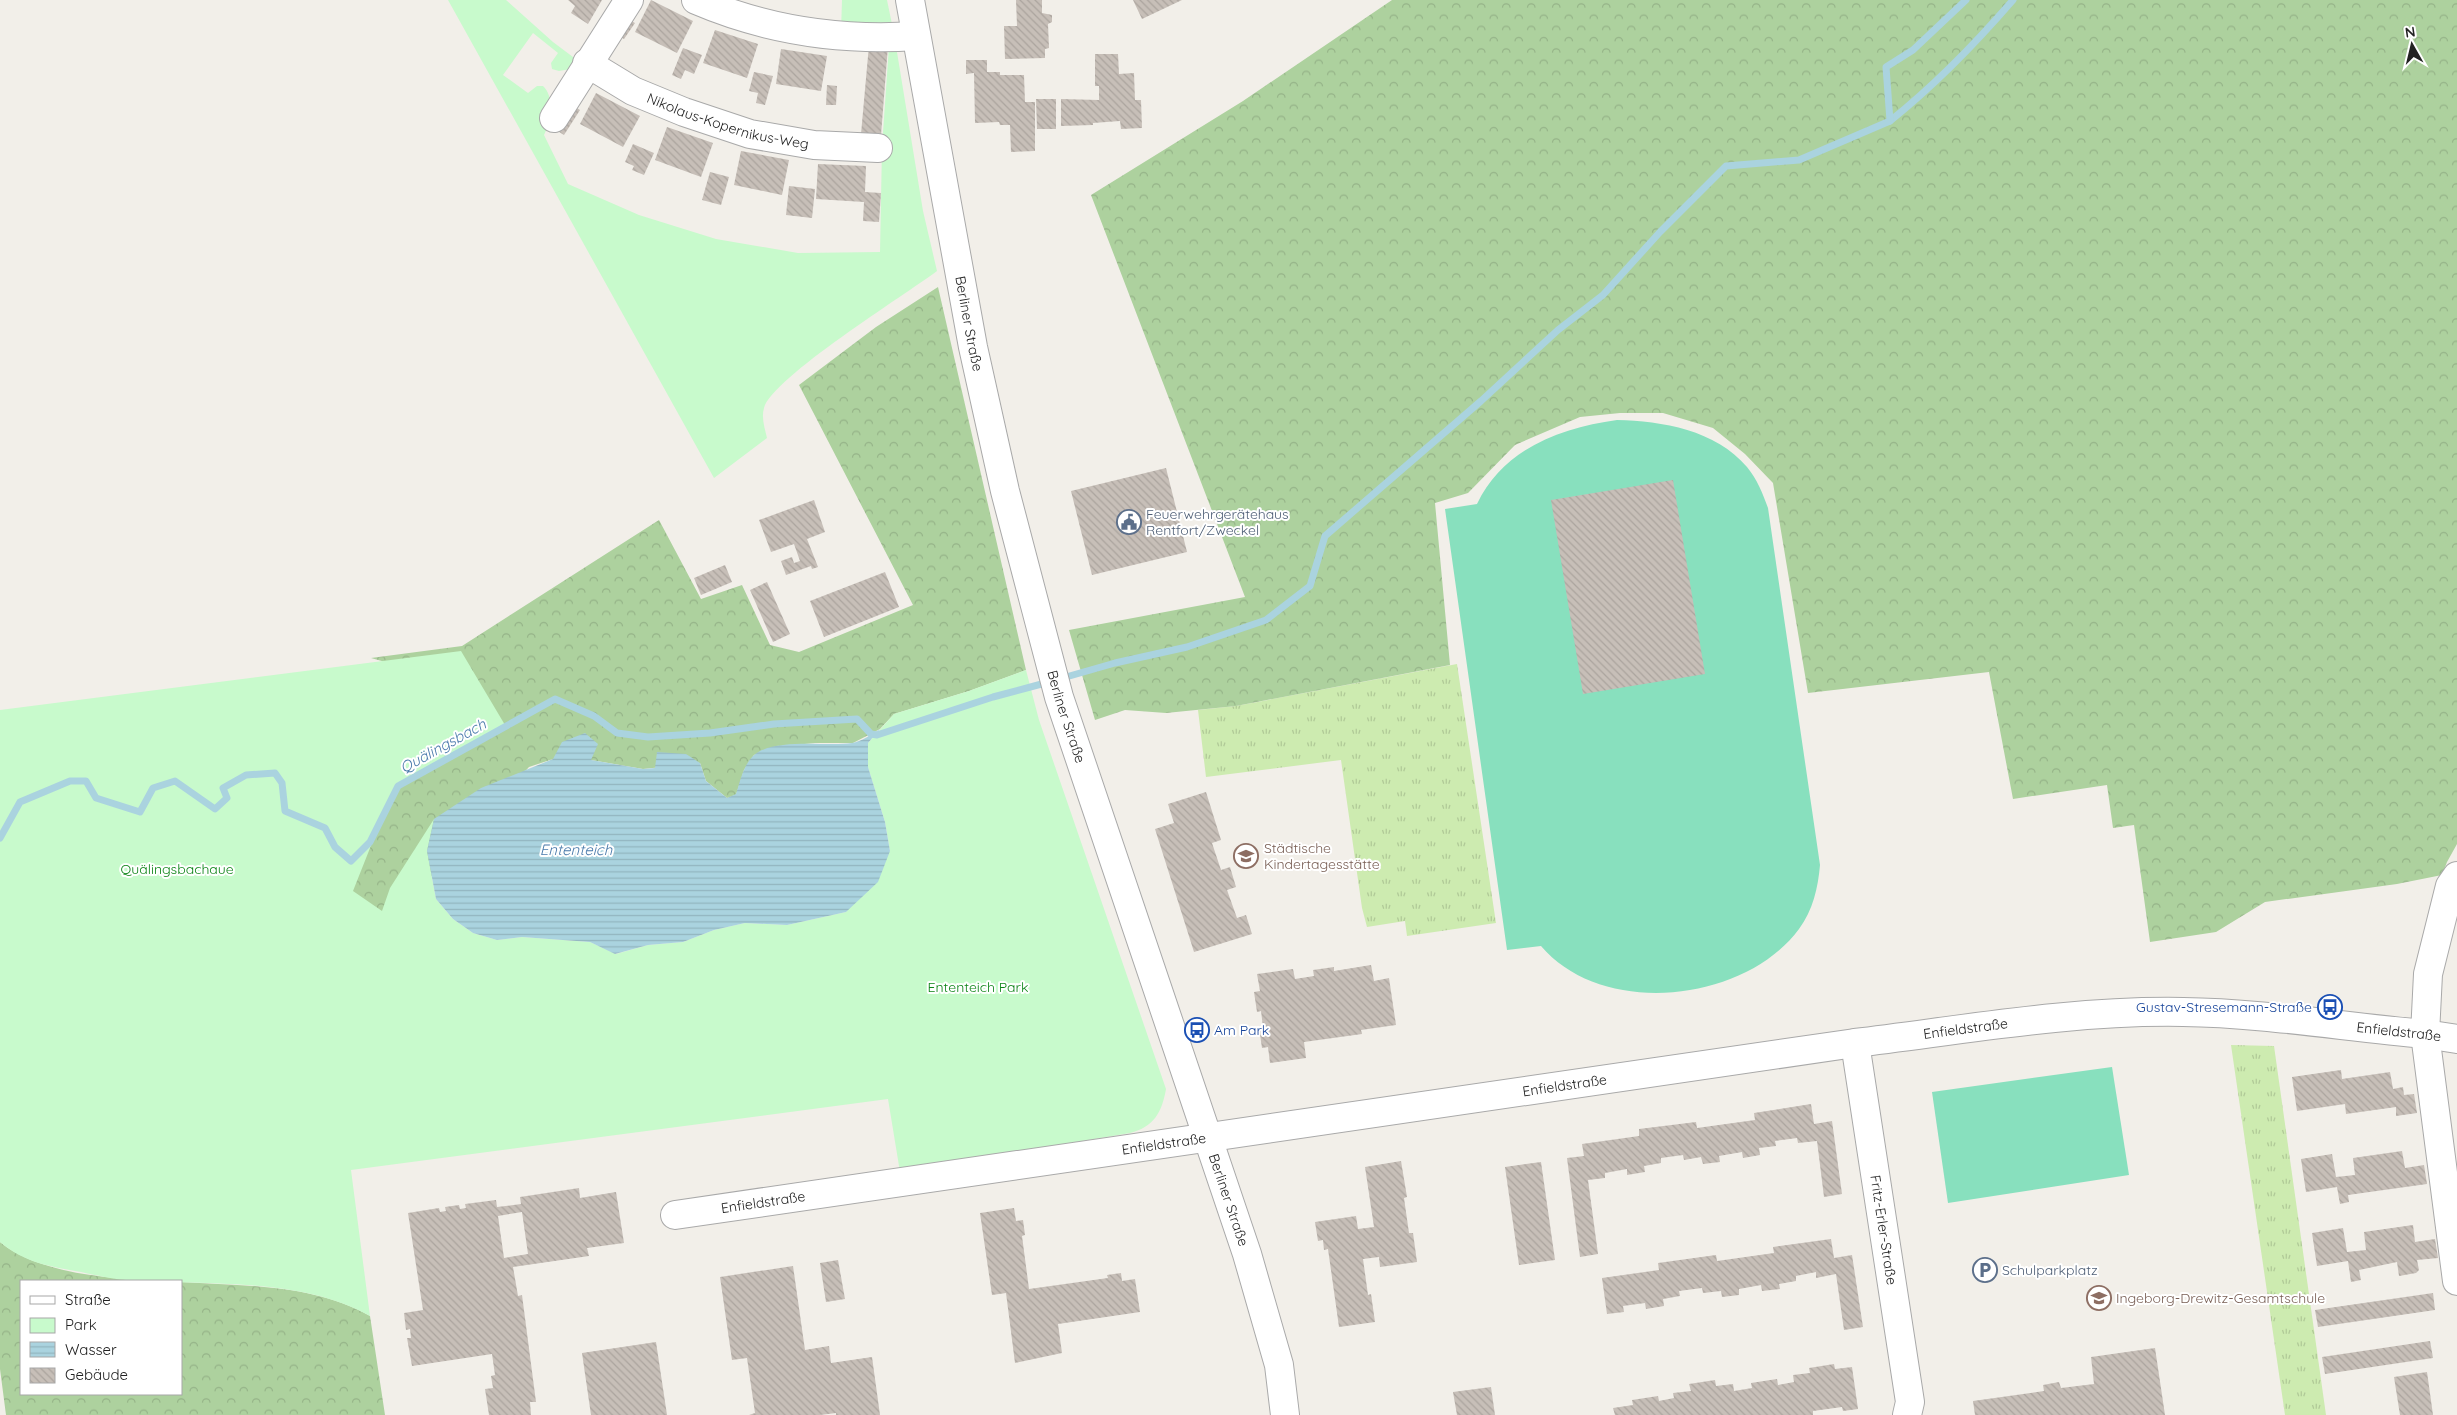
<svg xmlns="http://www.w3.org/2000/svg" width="2457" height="1415" font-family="Quicksand,sans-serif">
<defs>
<pattern id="grass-tufts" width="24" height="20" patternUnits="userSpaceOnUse" patternTransform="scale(1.25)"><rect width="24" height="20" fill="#cdebb0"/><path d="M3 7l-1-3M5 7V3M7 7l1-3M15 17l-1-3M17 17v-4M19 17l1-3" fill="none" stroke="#b0c997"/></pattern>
<pattern id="forest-crowns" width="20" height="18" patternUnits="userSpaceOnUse" patternTransform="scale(1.25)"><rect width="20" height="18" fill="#add19e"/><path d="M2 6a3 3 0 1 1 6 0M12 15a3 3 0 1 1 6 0" fill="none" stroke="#95b388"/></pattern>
<pattern id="water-rules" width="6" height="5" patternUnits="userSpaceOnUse" patternTransform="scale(1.25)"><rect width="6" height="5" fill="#aad3df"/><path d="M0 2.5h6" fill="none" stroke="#92b5bf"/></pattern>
<pattern id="building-back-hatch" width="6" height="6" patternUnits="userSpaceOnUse" patternTransform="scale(1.25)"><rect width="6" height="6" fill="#c7bfb8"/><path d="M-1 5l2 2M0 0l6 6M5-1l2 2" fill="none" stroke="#aba49e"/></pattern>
</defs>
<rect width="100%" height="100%" fill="#f2efe9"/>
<g fill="url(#grass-tufts)">
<polygon points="1457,664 1496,923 1407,936 1405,921 1367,927 1362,908 1341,760 1206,777 1198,710 1236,706"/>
<polygon points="2231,1045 2274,1046 2326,1415 2285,1415"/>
</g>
<g fill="url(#forest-crowns)">
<polygon points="1392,0 2457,0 2457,844 2447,862 2442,875 2397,884 2265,902 2216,932 2150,942 2134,825 2113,828 2107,785 2013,799 1989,672 1808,693 1773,483 1745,454 1713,428 1663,413 1620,413 1580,417 1515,445 1468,493 1435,503 1450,665 1236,706 1166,713 1125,710 1095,720 1069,630 1245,597 1091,195 1243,101"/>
<polygon points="938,287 1026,670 969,691 894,714 880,729 853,743 815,743 773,747 754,755 744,770 736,795 727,798 706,781 700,763 643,769 591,760 553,759 529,767 369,946 0,805 396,665 371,658 462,646 659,520 701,599 742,585 770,645 799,652 913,605 799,385 876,327"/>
<path d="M0,1242C38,1274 113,1279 161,1281H21V1394H181V1282C245,1286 313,1284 370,1316L385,1415H6L0,1369Z"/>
</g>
<g fill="#c8facc">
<path d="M448,0H506L553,42L577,60L571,69L559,71L552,69L551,63L558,53L533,33L503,75L528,93L537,86H543C555,97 551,122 544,135L568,184L639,215L716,239L798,253L880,252L882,147L889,46H896L923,211L937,271C905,295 773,377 764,408C761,418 765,429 767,438L714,478Z"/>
<polygon points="842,0 887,0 894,34 841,31"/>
<path d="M461,651L505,725L393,790L353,891L382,911L390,888L434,819L427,851L436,899L453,919L473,933L497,940L522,937L590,942L616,954L648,945L683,942L714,930L745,923L787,925L846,912L890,851L885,822L868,767V743L894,714L969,691L1026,670L1039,720L1166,1089C1162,1112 1154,1127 1130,1133L900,1172L888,1099L351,1170L370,1316C298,1276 204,1286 126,1280C111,1279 95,1275 81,1272C51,1267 23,1262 0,1242V710Z"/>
</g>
<g fill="#88e0be">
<path d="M1617,420C1662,421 1716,430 1747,467C1757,479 1763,494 1768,508L1820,865C1818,888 1813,910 1799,929C1744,1003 1602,1018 1541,946L1507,950L1445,509L1477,504C1503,449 1560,428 1617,420Z"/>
<polygon points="2112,1067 2129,1175 1948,1203 1932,1092"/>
</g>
<path fill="url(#water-rules)" d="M880,729L868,743V767L885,822L890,851L878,882L846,912L787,925L745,923L714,930L683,942L648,945L615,954L590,942L522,937L497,940L473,933L453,919L436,899L427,851L434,819L481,788L553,759L562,742L585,733L598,744L591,760L643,769L655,768L657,752L686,754L700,763L706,781L727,798L736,794C740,782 743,766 753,756C773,737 827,747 852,743C861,742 872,734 880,729Z"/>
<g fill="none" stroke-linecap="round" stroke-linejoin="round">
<g stroke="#aad3df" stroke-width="7">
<path d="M1890,121C1935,85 1975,44 2013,0"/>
<polyline points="1059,679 1115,663 1187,647 1266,620 1310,586 1325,536 1481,401 1558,330 1603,295 1660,232 1726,166 1799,160 1890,121 1886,67 1913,50 1966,0"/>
<polyline points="0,838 20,802 70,781 86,781 96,798 140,812 153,788 175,781 215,809 227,798 223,788 246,775 275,773 282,783 285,811 325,828 335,847 351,861 370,842 398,786 555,699 594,716 617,733 648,737 710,733 774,724 857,719 871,734 877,735 993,697 1049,682"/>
</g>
</g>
<g fill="url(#building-back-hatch)" fill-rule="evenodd">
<polygon points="568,0 602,0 588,24 571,13 575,6"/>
<polygon points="651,0 693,21 677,53 635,32"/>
<polygon points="1016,0 1042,0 1042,13 1052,15 1052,22 1048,24 1049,48 1045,49 1045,58 1005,59 1004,26 1017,26"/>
<polygon points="1133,0 1182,0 1142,19"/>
<polygon points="626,18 635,23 624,39 616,34"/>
<polygon points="715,30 758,44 747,78 703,63"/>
<polygon points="869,45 888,46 881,135 861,134"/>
<polygon points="683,48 702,55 694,74 685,70 681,79 672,75"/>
<polygon points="781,49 827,56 821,91 776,84"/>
<polygon points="1095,54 1118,54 1119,74 1134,73 1135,100 1141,100 1142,128 1121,129 1120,121 1093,123 1093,125 1061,126 1061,99 1099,100 1099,86 1095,86"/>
<polygon points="966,60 987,60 987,72 1000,72 1000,75 1024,75 1025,102 1035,102 1035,151 1011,152 1010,125 1000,125 999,122 975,123 974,73 966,74"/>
<polygon points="754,72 773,76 765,105 756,103 758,93 749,91"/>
<polygon points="827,85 837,86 836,105 826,105"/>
<polygon points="596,93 640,116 623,147 580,124"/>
<polygon points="1036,99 1056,99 1056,129 1037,129"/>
<polygon points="572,105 580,110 564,135 556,130"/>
<polygon points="667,127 713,143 701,177 655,160"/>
<polygon points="633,144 654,153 644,175 632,170 634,166 625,162"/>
<polygon points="741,151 789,160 782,195 734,185"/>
<polygon points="818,164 866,166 865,192 881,193 879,222 863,221 864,202 816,199"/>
<polygon points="710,172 729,177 721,205 702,200"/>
<polygon points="789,186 815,189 812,218 786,215"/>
<polygon points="1166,468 1187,552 1092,575 1071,491"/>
<polygon points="1673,480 1705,674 1583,694 1551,500"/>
<polygon points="814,500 825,532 807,539 818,567 812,569 811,566 786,575 781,561 792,557 794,563 800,561 794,544 771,552 759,520"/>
<polygon points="725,565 732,582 701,595 694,578"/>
<polygon points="885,572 899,607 824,637 810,601"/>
<polygon points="767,582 790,634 773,642 750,590"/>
<polygon points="1206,792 1221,840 1212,843 1221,870 1230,867 1236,887 1227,890 1237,918 1246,915 1252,934 1194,952 1155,829 1174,823 1168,804"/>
<polygon points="1371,965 1374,981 1389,978 1396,1025 1361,1030 1362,1034 1304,1042 1306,1058 1270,1063 1268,1047 1262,1048 1259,1028 1263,1027 1261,1011 1257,1012 1254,992 1260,991 1257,974 1293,969 1295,979 1314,976 1313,970 1334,967 1334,971"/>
<polygon points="2341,1070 2342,1079 2390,1072 2393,1089 2403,1087 2404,1095 2414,1094 2417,1113 2396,1116 2396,1107 2346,1114 2345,1104 2297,1111 2292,1077"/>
<polygon points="1811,1104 1814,1124 1832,1121 1842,1194 1824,1197 1817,1141 1798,1143 1797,1138 1775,1141 1776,1146 1759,1148 1760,1155 1743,1158 1742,1152 1719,1156 1720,1162 1703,1164 1701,1157 1684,1160 1683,1155 1661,1158 1661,1163 1644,1166 1645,1172 1627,1175 1627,1169 1605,1173 1605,1178 1588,1180 1598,1254 1580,1257 1567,1158 1584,1156 1582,1144 1639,1136 1639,1129 1696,1122 1697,1128 1755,1120 1754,1113"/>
<polygon points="2402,1151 2405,1168 2424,1165 2427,1184 2348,1195 2349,1202 2340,1204 2337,1187 2306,1192 2301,1159 2332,1154 2336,1177 2355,1175 2353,1158"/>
<polygon points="1401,1161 1407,1197 1404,1198 1409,1233 1413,1233 1417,1262 1380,1267 1379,1257 1363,1259 1368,1295 1371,1294 1375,1322 1339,1327 1328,1249 1324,1250 1323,1240 1318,1241 1315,1222 1356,1216 1358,1229 1374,1227 1365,1167"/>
<polygon points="1541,1162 1555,1260 1519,1265 1505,1167"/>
<path d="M579,1188L580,1198L616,1192L624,1243L587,1248L589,1256L513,1267L518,1296L522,1295L536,1402H530L531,1415H489L485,1389L493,1388L491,1376L495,1375L492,1354L412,1366L407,1338H411L410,1329L406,1330L404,1313L423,1310L408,1213L439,1208L440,1212L446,1211L445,1207L459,1205L460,1209L466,1208L465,1204L496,1200L497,1207L521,1204L520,1197ZM522,1212L528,1254L504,1258L498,1216Z"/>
<polygon points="1014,1208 1016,1221 1023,1220 1025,1235 1022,1236 1029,1289 1108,1278 1107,1275 1121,1273 1122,1281 1135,1279 1140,1312 1058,1324 1062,1353 1015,1363 1006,1293 992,1295 980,1213"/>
<polygon points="2413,1225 2415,1242 2435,1239 2438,1258 2417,1260 2419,1270 2416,1273 2399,1276 2397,1262 2359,1270 2361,1280 2351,1282 2348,1261 2317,1266 2312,1233 2343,1228 2347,1252 2366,1250 2364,1232"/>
<polygon points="1831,1239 1834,1258 1852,1255 1863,1327 1844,1330 1836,1274 1816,1278 1816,1272 1796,1276 1796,1281 1779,1284 1780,1289 1762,1291 1761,1285 1739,1289 1739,1295 1722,1297 1721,1291 1703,1293 1702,1288 1679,1291 1680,1296 1663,1299 1664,1306 1646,1309 1645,1303 1623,1306 1624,1312 1607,1314 1602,1278 1659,1270 1658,1263 1716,1255 1717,1261 1774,1253 1773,1247"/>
<polygon points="838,1260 845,1299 826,1302 820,1263"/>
<polygon points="793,1266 805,1350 829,1346 831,1363 872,1357 880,1415 836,1415 836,1413 820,1415 749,1415 755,1413 747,1358 732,1360 720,1277"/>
<polygon points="2433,1293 2435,1310 2318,1327 2315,1310"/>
<polygon points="2430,1341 2433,1358 2325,1374 2322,1357"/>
<polygon points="656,1342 667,1415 591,1415 582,1353"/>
<polygon points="2155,1348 2165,1415 1975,1415 1973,1401 2044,1391 2043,1385 2059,1382 2061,1388 2094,1384 2091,1357"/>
<polygon points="1834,1364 1835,1369 1852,1367 1858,1409 1843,1411 1842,1407 1813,1411 1813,1415 1615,1415 1613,1408 1633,1405 1632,1400 1658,1396 1659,1401 1674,1398 1673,1393 1691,1391 1689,1384 1715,1380 1716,1386 1733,1384 1734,1391 1752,1388 1751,1383 1777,1379 1778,1385 1794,1382 1793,1375 1810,1373 1809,1368"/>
<polygon points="2427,1372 2433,1415 2400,1415 2394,1377"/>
<polygon points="1491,1387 1495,1415 1457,1415 1453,1392"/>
</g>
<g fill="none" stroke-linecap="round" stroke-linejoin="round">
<defs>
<g id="minor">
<path d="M696,0C766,30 840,41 916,36"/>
<path id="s1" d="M910,0L973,347L1005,491L1059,697L1247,1254L1279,1365L1285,1415"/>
<path id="s2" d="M587,63L633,91L684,112L750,134L814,145L878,148"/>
<polyline points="554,118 629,0"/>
<polyline points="2457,876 2450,886 2428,974 2425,1034 2457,1281"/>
<path id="s3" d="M1855,1043L1910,1402L1907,1415"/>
<path id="s4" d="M675,1215L1855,1043C1963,1030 2073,1010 2183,1012C2264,1013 2345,1027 2425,1034L2457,1039"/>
</g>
</defs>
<use href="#minor" stroke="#a9a9a9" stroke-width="30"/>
<use href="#minor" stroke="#fff" stroke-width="28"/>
</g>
<defs>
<symbol id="civic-ring" viewBox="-11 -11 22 22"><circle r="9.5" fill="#fff" stroke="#5c6f8a" stroke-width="1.5"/><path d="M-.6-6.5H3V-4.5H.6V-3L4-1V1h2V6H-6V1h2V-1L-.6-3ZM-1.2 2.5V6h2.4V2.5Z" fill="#5c6f8a"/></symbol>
<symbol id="school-ring" viewBox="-11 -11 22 22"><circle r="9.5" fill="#fff" stroke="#8d6e63" stroke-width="1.5"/><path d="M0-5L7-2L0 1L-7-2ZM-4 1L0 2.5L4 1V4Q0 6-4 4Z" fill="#8d6e63"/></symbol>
<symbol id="bus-ring" viewBox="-11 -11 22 22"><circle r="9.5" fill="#fff" stroke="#1a4fb4" stroke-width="1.5"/><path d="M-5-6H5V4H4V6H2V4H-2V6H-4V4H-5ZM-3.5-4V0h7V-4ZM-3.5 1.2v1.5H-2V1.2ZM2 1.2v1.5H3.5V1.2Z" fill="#1a4fb4"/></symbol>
<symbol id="parking-ring" viewBox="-11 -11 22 22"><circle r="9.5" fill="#fff" stroke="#5c6f8a" stroke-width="1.5"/><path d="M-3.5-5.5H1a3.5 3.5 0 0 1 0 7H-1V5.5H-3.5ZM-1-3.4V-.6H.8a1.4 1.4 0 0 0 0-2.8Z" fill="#5c6f8a"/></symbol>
</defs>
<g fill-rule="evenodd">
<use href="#civic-ring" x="1115" y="508" width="28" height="28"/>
<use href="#school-ring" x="1232" y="842" width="28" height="28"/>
<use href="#bus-ring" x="2316" y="993" width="28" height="28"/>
<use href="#bus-ring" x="1183" y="1016" width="28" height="28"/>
<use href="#parking-ring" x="1971" y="1256" width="28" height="28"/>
<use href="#school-ring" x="2085" y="1284" width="28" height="28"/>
</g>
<g text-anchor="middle" stroke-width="4" stroke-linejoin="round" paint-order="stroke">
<g font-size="14" fill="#222" stroke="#fff">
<text dy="5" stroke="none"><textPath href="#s2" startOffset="154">Nikolaus-Kopernikus-Weg</textPath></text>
<text dy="5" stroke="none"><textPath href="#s1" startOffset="329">Berliner Straße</textPath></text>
<text dy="5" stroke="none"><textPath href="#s1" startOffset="734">Berliner Straße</textPath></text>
<text dy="5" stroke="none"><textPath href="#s4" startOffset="1304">Enfieldstraße</textPath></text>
<text dy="5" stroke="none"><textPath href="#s4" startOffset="1739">Enfieldstraße</textPath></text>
<text dy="5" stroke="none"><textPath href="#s4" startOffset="899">Enfieldstraße</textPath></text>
<text dy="5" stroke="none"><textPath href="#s4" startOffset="494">Enfieldstraße</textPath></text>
<text dy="5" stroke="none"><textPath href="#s1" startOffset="1244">Berliner Straße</textPath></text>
<text dy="5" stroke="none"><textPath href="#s4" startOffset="89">Enfieldstraße</textPath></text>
<text dy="5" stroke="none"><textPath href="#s3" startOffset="189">Fritz-Erler-Straße</textPath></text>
</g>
<g font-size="14" fill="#4e5e75" stroke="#fff" text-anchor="start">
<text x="1146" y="519">Feuerwehrgerätehaus<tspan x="1146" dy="16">Rentfort/Zweckel</tspan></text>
<text x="2002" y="1275">Schulparkplatz</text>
</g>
<g font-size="14" fill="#785e54" stroke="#fff" text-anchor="start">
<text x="1264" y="853">Städtische<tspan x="1264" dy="16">Kindertagesstätte</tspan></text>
<text x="2116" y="1303">Ingeborg-Drewitz-Gesamtschule</text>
</g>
<g font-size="14" fill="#0c8416" stroke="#fff">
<text x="177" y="874">Quälingsbachaue</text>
<text x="978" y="992">Ententeich Park</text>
</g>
<g font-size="14" fill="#164399" stroke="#fff" text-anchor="end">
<text x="2312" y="1012">Gustav-Stresemann-Straße</text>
<text x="1214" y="1035" text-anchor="start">Am Park</text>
</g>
<g font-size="15" font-style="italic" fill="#4a7aab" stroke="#fff">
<text transform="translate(443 746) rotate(-29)" y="5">Quälingsbach</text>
<text x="576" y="855">Ententeich</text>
</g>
</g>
<rect x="20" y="1280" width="162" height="115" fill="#ffffff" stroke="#a7a7a7"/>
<rect x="30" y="1296" width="25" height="8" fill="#ffffff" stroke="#a7a7a7"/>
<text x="65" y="1305" font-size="15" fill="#222222">Straße</text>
<rect x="30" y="1318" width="25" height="15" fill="#c8facc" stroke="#a7a7a7"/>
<text x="65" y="1330" font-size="15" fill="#222222">Park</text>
<rect x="30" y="1342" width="25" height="15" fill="url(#water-rules)" stroke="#a7a7a7"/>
<text x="65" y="1355" font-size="15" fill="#222222">Wasser</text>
<rect x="30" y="1368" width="25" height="15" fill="url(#building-back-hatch)" stroke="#a7a7a7"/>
<text x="65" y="1380" font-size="15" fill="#222222">Gebäude</text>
<g transform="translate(2412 45) rotate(352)" stroke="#ffffff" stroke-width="4" paint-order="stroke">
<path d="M0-4L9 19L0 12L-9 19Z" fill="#222222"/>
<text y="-8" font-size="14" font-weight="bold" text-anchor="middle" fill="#222222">N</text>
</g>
</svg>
